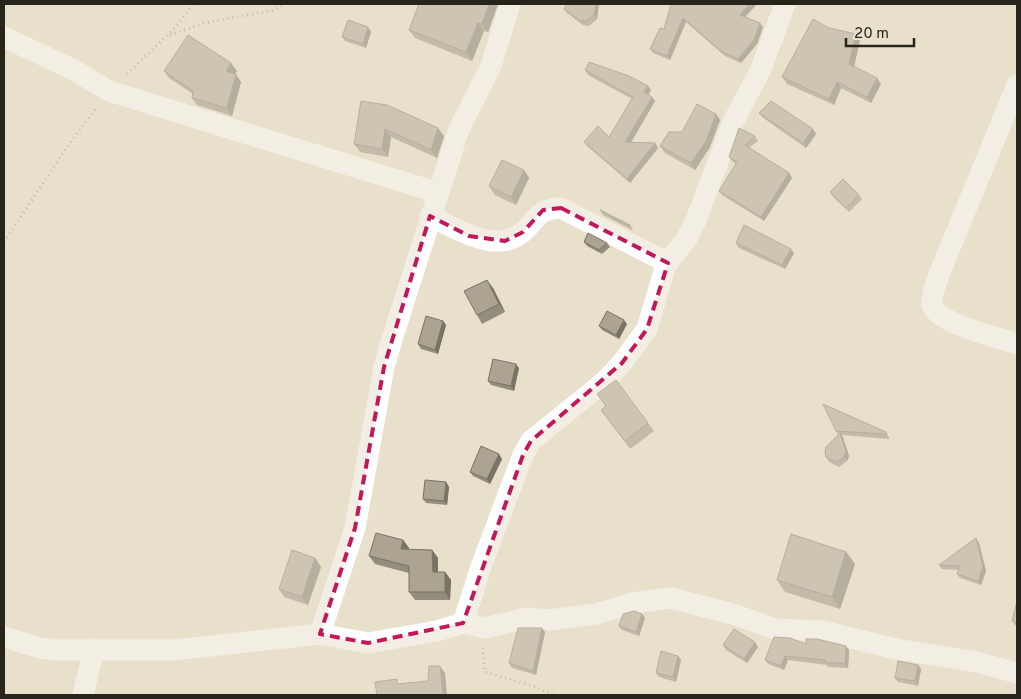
<svg xmlns="http://www.w3.org/2000/svg" width="1021" height="699" font-family="Overpass,sans-serif">
<rect width="100%" height="100%" fill="#e9e0cc"/>
<g fill="none" stroke-linecap="round" stroke-linejoin="round">
<g stroke="#969081" stroke-width="3" stroke-dasharray="1 4" stroke-linecap="butt">
<polyline points="170,35 204,23 274,10 284,4"/>
<polyline points="127,74 176,27 193,4"/>
<polyline points="4,242 67,147 96,108"/>
<polyline points="483,648 485,672 533,686 554,695"/>
</g>
<g stroke="#fff" stroke-width="21">
<polyline points="4,37 74,70 109,91 439,193"/>
<path d="M1017,85L938,277C936,285 931,295 932,304C935,323 1000,338 1017,344"/>
<path d="M430,216C457,229 500,258 527,228C538,216 542,208 561,208L668,263"/>
<polyline points="463,623 482,564 523,455 531,441 604,382 622,363 647,329 666,265 687,238 696,220 733,122 761,69 785,4"/>
<polyline points="320,634 355,528 384,367 394,333 459,129 491,66 510,4"/>
<polyline points="4,637 40,648 57,650 174,650 320,634 368,643 437,631 463,623 485,628 527,618 549,620 596,614 632,603 671,598 736,615 775,629 822,631 896,649 977,662 1017,673"/>
<polyline points="83,695 94,649"/>
</g>
</g>
<g fill="#948d7c">
<polygon points="419,4 498,4 488,32 484,31 472,61 415,38 409,30"/>
<polygon points="599,4 597,19 589,26 583,25 567,13 564,9"/>
<polygon points="671,4 757,4 745,17 763,27 757,44 741,63 725,56 686,22 670,60 653,53 650,49 664,29"/>
<polygon points="368,27 371,32 366,48 345,41 342,37"/>
<polygon points="829,28 860,40 854,67 881,84 871,103 841,88 834,105 787,84 782,77"/>
<polygon points="585,70 651,90 648,95 652,97 655,101 631,143 655,143 658,148 630,183 587,146 584,142 609,137 632,99 588,75"/>
<polygon points="164,71 237,71 234,74 241,82 232,116 197,105 192,98 193,94 169,78"/>
<polygon points="361,101 444,136 437,158 391,137 388,157 360,152 354,144"/>
<polygon points="759,113 813,129 816,134 806,148 762,117"/>
<polygon points="716,114 720,120 710,147 695,170 665,153 660,146 682,132"/>
<polygon points="755,136 758,141 749,148 789,173 792,178 764,221 722,195 719,191 736,164 732,161 729,157"/>
<polygon points="524,170 529,178 516,205 495,195 489,186"/>
<polygon points="830,192 859,195 862,199 849,212 833,197"/>
<polygon points="600,210 630,225 633,229 632,230 603,215"/>
<polygon points="584,242 607,243 610,247 602,254 587,246"/>
<polygon points="736,243 794,253 785,269 739,248"/>
<polygon points="493,288 505,312 482,324 477,315"/>
<polygon points="443,321 446,325 438,354 421,349 418,344"/>
<polygon points="627,324 619,339 602,330 599,326"/>
<polygon points="519,368 514,391 491,385 488,381"/>
<polygon points="607,418 648,423 654,431 630,449"/>
<polygon points="836,431 886,432 889,437 889,439 842,435 849,456 847,461 839,467 829,462 826,457 838,434"/>
<polygon points="502,459 490,484 473,476 470,472"/>
<polygon points="446,482 449,487 447,505 426,503 423,499"/>
<polygon points="403,540 409,548 409,550 432,550 438,558 438,572 445,572 451,580 450,600 415,600 409,592 409,573 375,564 369,556"/>
<polygon points="979,543 986,571 981,585 960,578 957,574 959,570 942,569 939,565"/>
<polygon points="846,552 855,564 840,609 785,592 777,580"/>
<polygon points="315,558 321,567 308,605 284,597 279,589"/>
<polygon points="1017,601 1017,626 1015,625 1012,621"/>
<polygon points="642,614 645,618 639,636 622,630 619,626"/>
<polygon points="545,632 536,675 512,668 509,663"/>
<polygon points="806,644 849,650 848,668 828,667 827,665 788,660 784,670 768,664 765,660"/>
<polygon points="723,645 758,647 747,663 726,650"/>
<polygon points="678,656 681,660 676,682 659,677 656,673"/>
<polygon points="918,665 921,669 918,686 898,682 895,678"/>
</g>
<g fill="#787365">
<polygon points="489,4 498,4 488,32 482,24"/>
<polygon points="596,4 599,4 597,19 594,15"/>
<polygon points="750,4 757,4 743,19 740,15"/>
<polygon points="683,18 686,22 670,60 667,56"/>
<polygon points="478,23 484,31 472,61 466,52"/>
<polygon points="760,23 763,27 757,44 741,63 738,59"/>
<polygon points="368,27 371,32 366,48 363,44"/>
<polygon points="856,34 860,40 853,71 849,64"/>
<polygon points="231,63 237,71 231,78 226,71"/>
<polygon points="236,74 241,82 232,116 227,108"/>
<polygon points="877,78 881,84 871,103 867,97"/>
<polygon points="837,82 841,88 834,105 829,99"/>
<polygon points="648,86 651,90 647,97 644,92"/>
<polygon points="652,97 655,101 628,147 625,142"/>
<polygon points="716,114 720,120 710,147 695,170 691,163"/>
<polygon points="438,128 444,136 437,158 431,150"/>
<polygon points="385,129 391,137 388,157 382,149"/>
<polygon points="813,129 816,134 806,148 803,143"/>
<polygon points="655,143 658,148 630,183 627,179"/>
<polygon points="524,170 529,178 516,205 511,197"/>
<polygon points="789,173 792,178 764,221 761,217"/>
<polygon points="791,249 794,253 785,269 782,265"/>
<polygon points="487,280 493,288 505,312 499,304"/>
<polygon points="624,320 627,324 619,339 616,335"/>
<polygon points="443,321 446,325 438,354 435,350"/>
<polygon points="516,364 519,368 514,391 511,386"/>
<polygon points="840,433 843,437 849,456 847,461 844,457"/>
<polygon points="499,454 502,459 490,484 487,479"/>
<polygon points="446,482 449,487 447,505 444,501"/>
<polygon points="976,538 979,543 986,571 981,585 978,581"/>
<polygon points="403,540 409,548 407,558 401,549"/>
<polygon points="432,550 438,558 438,580 433,572"/>
<polygon points="846,552 855,564 840,609 832,597"/>
<polygon points="315,558 321,567 308,605 302,597"/>
<polygon points="445,572 451,580 450,600 445,592"/>
<polygon points="642,614 645,618 639,636 636,632"/>
<polygon points="542,628 545,632 536,675 533,671"/>
<polygon points="755,642 758,647 747,663 744,659"/>
<polygon points="846,646 849,650 848,668 845,664"/>
<polygon points="678,656 681,660 676,682 673,677"/>
<polygon points="785,656 788,660 784,670 781,666"/>
<polygon points="918,665 921,669 918,686 915,681"/>
<polygon points="440,666 445,673 447,695 443,695"/>
</g>
<g fill="#aca490" stroke="#787365">
<polygon points="419,4 489,4 482,24 478,23 466,52 409,30"/>
<polygon points="567,4 596,4 594,15 586,21 580,21 564,9"/>
<polygon points="671,4 750,4 740,15 760,23 754,40 738,59 722,52 683,18 667,56 650,49 660,28 664,29"/>
<polygon points="813,19 829,28 856,34 849,64 877,78 867,97 837,82 829,99 782,77"/>
<polygon points="348,20 368,27 363,44 342,37"/>
<polygon points="188,35 231,63 226,71 236,74 227,108 192,98 193,91 164,71"/>
<polygon points="589,62 629,76 648,86 644,92 652,97 625,142 655,143 627,179 584,142 598,126 609,137 633,97 585,70"/>
<polygon points="361,101 387,105 438,128 431,150 385,129 382,149 354,144"/>
<polygon points="771,101 813,129 803,143 759,113"/>
<polygon points="697,104 716,114 706,141 691,163 660,146 669,132 682,132"/>
<polygon points="739,128 755,136 745,145 789,173 761,217 719,191 737,162 729,157"/>
<polygon points="502,160 524,170 511,197 489,186"/>
<polygon points="843,179 859,195 846,208 830,192"/>
<polygon points="600,210 630,225 629,226"/>
<polygon points="744,225 791,249 782,265 736,243"/>
<polygon points="588,233 607,243 599,250 584,242"/>
<polygon points="487,280 499,304 477,315 464,291"/>
<polygon points="607,311 624,320 616,335 599,326"/>
<polygon points="426,316 443,321 435,350 418,344"/>
<polygon points="493,359 516,364 511,386 488,381"/>
<polygon points="616,380 648,423 625,441 601,410 606,406 597,394"/>
<polygon points="823,404 886,432 886,434 836,431"/>
<polygon points="840,433 846,451 844,457 836,462 826,457 825,452 826,447"/>
<polygon points="481,446 499,454 487,479 470,472"/>
<polygon points="425,480 446,482 444,501 423,499"/>
<polygon points="376,533 403,540 401,549 432,550 433,572 445,572 445,592 409,592 409,566 369,556"/>
<polygon points="791,534 846,552 832,597 777,580"/>
<polygon points="976,538 983,567 978,581 957,574 960,566 939,565"/>
<polygon points="292,550 315,558 302,597 279,589"/>
<polygon points="1017,601 1017,623 1012,621"/>
<polygon points="634,611 642,614 636,632 619,626 623,614"/>
<polygon points="518,628 542,628 533,671 509,663"/>
<polygon points="734,629 755,642 744,659 723,645"/>
<polygon points="774,637 790,638 806,644 806,639 817,639 846,646 845,664 825,662 825,660 785,656 781,666 765,660"/>
<polygon points="661,651 678,656 673,677 656,673"/>
<polygon points="898,661 918,665 915,681 895,678"/>
<polygon points="429,666 440,666 443,695 377,695 375,682 397,679 397,684 428,681"/>
</g>
<path d="M0 0H1021V699H0ZM561,208L668,263L647,329L622,363L531,441L523,455L463,623L368,643L320,634L355,528L384,367L430,216L469,236L505,241L523,232L543,210Z" fill="#e9e0cc" fill-opacity=".55" fill-rule="evenodd"/>
<path fill="none" stroke="#c2185b" stroke-width="4" stroke-dasharray="10 6" stroke-linejoin="round" d="M561,208L668,263L647,329L622,363L531,441L523,455L463,623L368,643L320,634L355,528L384,367L430,216L469,236L505,241L523,232L543,210Z"/>
<rect width="1021" height="699" fill="none" stroke="#27241c" stroke-width="10"/>
<path d="M846 38v8h68v-8" fill="none" stroke="#27241c" stroke-width="2.5"/>
<text x="854" y="38" font-size="15" fill="#27241c" stroke="#e9e0cc" stroke-width="4" paint-order="stroke">20 m</text>
</svg>
